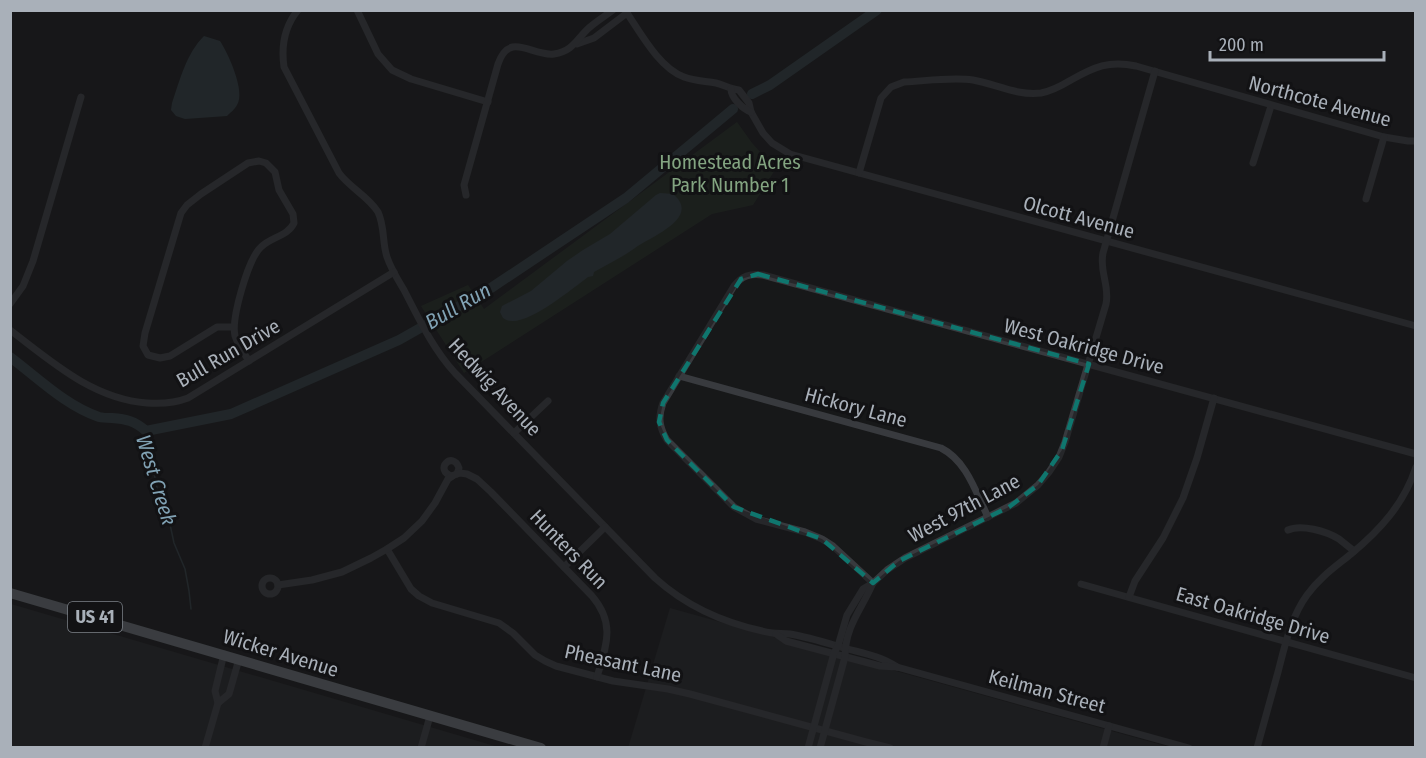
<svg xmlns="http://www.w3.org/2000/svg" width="1426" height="758" font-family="'Fira Sans Condensed',sans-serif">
<rect width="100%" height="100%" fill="#171819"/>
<g fill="#232426">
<polygon points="11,604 498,747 11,747"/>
<polygon points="670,608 1169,747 628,748"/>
</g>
<polygon fill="#212921" points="737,122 752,143 762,154 778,165 753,205 712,214 464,373 421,306 468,285 484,309"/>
<g fill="#2d383d">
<path d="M204,36L220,41C228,53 246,92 237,105C235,109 230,113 227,116L185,119L176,116L171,110L172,103C180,80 186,54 204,36Z"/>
<path d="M660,193L673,194C702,218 650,237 635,248C623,257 608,264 594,272L593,276L588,277C572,289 532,322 512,321C508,321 506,320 503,318L500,312L502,306L531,291L567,261L583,250L610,234L656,195Z"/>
</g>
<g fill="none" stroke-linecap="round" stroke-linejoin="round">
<polyline stroke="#2d383d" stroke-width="1.5" points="146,431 157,488 168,515 174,543 185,569 189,591 191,609"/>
<g stroke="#2d383d" stroke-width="10">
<polyline points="752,94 770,85 877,10"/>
<path d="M10,357C38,378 66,406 99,417C103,418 108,418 112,418C126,419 135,421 146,431L231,414L399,340L491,288L626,198L733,109"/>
</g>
<g stroke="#383a3e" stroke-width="7">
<path d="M298,10C284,27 281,46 284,67L339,173C350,188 368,196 378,212C385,227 382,242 387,257C391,269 398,280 404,290C419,319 433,349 455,373L655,578C687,607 729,625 772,633C778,634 784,633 790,634C808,637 827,643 844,648C862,653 881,656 897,667"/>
<polyline points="357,10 378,54 392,70 411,79 488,102"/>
<path d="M625,10C640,32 659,68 684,77C694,81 705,81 716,83C724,85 730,89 739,90L749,103L751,112L763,133L772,143L790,154L1416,326"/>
<polyline points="577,44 594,38 627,13"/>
<path d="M731,89C731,98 743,109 751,112"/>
<polyline points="1253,163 1271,106"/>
<path d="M859,173L881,98L891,87L904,82C926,81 951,77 973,80C996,84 1017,96 1041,93C1052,91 1061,86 1071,80C1094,67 1109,60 1136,66L1384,137L1408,141H1416"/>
<path d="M466,195L464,185L498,64C510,30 532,57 554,54C574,51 577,38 590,27C597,21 605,16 613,10"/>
<polyline points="1366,199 1384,137"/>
<polyline points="10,304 23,286 33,261 81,97"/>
<path d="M234,327H217L170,356L160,358L148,355L143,346L145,333L181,213L187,205L201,194L248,163L259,161L266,163L275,172L279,190L293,214L294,223C288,236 271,237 261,247C248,259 231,319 235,336C238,345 244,353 249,361"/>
<path d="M10,330C52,362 93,399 147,403C161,404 175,403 188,398L394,272"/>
<path d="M679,376L941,448C967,461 976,493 988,517"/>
<polyline points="514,433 548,401"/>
<path d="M452,476C433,470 453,450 459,468L457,474"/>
<path d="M1288,530C1301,524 1326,531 1339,539C1344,543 1349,547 1354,551"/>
<polyline points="387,549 411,589 419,596 432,603 499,623 513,633 535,655 545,661 556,666 613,681 668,689 690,694 866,742 890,748"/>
<polyline points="564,567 605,527"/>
<circle cx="270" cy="586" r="8"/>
<path d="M873,583L833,546L822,539L805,532L756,519L734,507L667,440C659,427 658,417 663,403L734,286C742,276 750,273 763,275L1416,454"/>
<polyline points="1081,584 1416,678"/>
<path d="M278,585L312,580L342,572L371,558L387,549L404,538L422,521L435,503L448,479L454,475L460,473L467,474L477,479L491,492L592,596C616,624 606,646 597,677"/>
<polyline points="1129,597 1135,581 1163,538 1183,498 1197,458 1214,398"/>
<polyline points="776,634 786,641 880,666 897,667 1189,748"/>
<polyline points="218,703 215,691 224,654"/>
<polyline points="205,748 218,703 229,694 239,659"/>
<polyline points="421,748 430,716"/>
<path d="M808,748L834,653L838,646L847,615L863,589L873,583L887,570L905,558L1016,503L1038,485L1049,472L1059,457L1065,442L1106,304C1110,285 1099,272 1103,253L1155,71"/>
<path d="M820,748L845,657C845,626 862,609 873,583"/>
<polyline points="1103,748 1109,726"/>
<path d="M1257,748C1264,722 1271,697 1278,672C1285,645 1291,617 1307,595C1319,578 1335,567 1351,554C1380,530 1404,504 1416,467"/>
</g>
<polyline stroke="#64696f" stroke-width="10" points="10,593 541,748"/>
</g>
<path d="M0 0H1426V758H0ZM758,274L1089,364L1062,450L1038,485L1009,507L899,561L873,583L822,539L734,507L667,440L659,422L663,403L741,279Z" fill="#171819" fill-opacity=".55" fill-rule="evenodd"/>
<path fill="none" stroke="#0f766e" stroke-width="4.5" stroke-dasharray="12 8" stroke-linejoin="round" d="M758,274L1089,364L1062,450L1038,485L1009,507L899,561L873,583L822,539L734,507L667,440L659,422L663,403L741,279Z"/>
<g text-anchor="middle" stroke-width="6" stroke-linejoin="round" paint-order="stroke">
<rect fill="#121214" stroke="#7c8188" stroke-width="1.5" x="68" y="602" width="54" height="30" rx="4.5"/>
<g font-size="18" font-weight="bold" fill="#a9b0b9">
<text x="95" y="623">US 41</text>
</g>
<g font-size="20" fill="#a9b0b9" stroke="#121214">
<text transform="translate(1320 101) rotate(15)" y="7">Northcote Avenue</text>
<text transform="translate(1079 217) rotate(15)" y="7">Olcott Avenue</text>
<text transform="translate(1084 346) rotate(15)" y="7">West Oakridge Drive</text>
<text transform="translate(228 353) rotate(-30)" y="7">Bull Run Drive</text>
<text transform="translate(495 387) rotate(47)" y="7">Hedwig Avenue</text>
<text transform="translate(856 407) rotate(15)" y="7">Hickory Lane</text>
<text transform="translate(964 508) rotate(-28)" y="7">West 97th Lane</text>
<text transform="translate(569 549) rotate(46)" y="7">Hunters Run</text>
<text transform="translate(1253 615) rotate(16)" y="7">East Oakridge Drive</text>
<text transform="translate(281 653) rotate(17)" y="7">Wicker Avenue</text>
<text transform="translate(623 663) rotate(12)" y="7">Pheasant Lane</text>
<text transform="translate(1047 691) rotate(15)" y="7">Keilman Street</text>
</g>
<g font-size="20" fill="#83a481" stroke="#121214">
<text x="730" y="169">Homestead Acres<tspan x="730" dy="23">Park Number 1</tspan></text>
</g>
<g font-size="21" font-style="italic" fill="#81a2b4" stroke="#121214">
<text transform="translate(458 306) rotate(-30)" y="7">Bull Run</text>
<text transform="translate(156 480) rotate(73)" y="7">West Creek</text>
</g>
</g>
<rect width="1426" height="758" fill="none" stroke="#a9b0b9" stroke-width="24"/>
<path d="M1210 51v9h174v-9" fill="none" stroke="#a9b0b9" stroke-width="3"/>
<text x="1219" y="51" font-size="18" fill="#a9b0b9" stroke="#121214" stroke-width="4.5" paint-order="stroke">200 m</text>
</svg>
